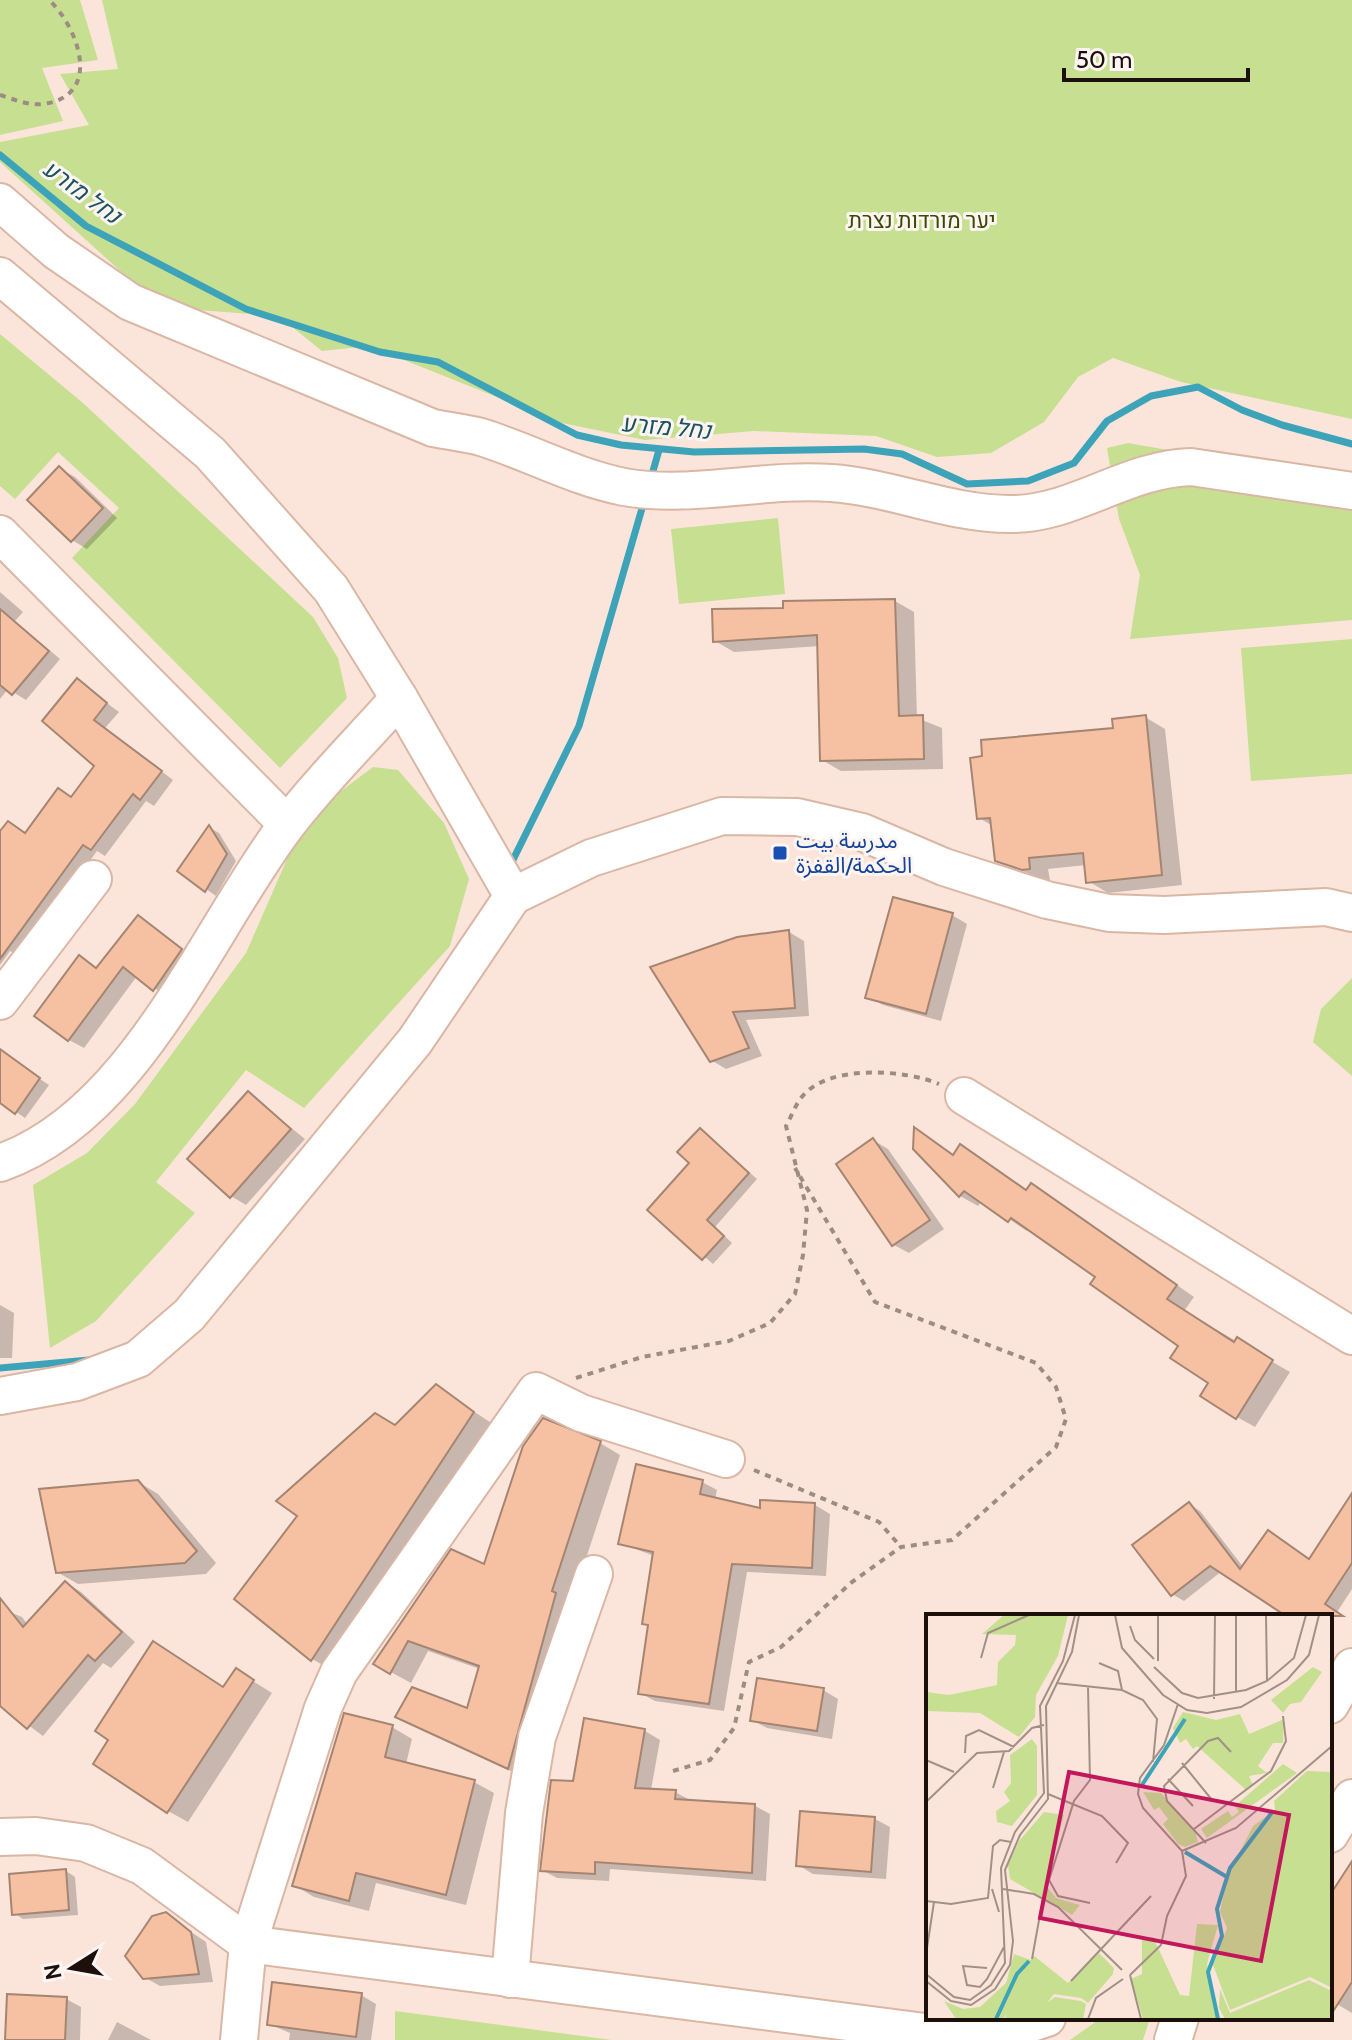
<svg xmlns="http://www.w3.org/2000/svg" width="1352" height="2040" font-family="Cabin,'Noto Sans Arabic',Heebo,sans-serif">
<rect width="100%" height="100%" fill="#fbe5da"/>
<g fill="#c7df91">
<polygon points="0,0 80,0 98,60 42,68 63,121 0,135"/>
<polygon points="102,0 1352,0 1352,419 1181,382 1113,358 1078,377 1044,422 991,453 937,457 876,436 754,431 645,440 562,423 369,346 322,351 291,326 250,314 160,307 0,162 0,142 89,125 60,74 118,69"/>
<polygon points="0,334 83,403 313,617 338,658 347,698 280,768 72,558 119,508 58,452 15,499 0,486"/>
<polygon points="1128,443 1220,459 1352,472 1352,620 1130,639 1140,575 1119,519 1107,448"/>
<polygon points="778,518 785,594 679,604 671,529"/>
<polygon points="1352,639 1352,774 1251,781 1241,648"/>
<polygon points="373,767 398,770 444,823 469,879 450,946 304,1108 246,1070 156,1182 195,1213 96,1321 50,1348 33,1185 87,1153 135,1104 246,953 305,818"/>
<polygon points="1352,978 1352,1076 1313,1042 1321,1009"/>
<polygon points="395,2011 612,2040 395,2040"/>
<polygon points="1101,2018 1150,2018 1143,2040 1070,2040"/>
</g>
<g fill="#0003">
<polygon points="60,469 75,477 117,518 87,549 72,540"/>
<polygon points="0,592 23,612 15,621 60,659 26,700 8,689 0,699"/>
<polygon points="895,601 914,612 917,718 942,728 943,769 841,771 822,760 820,646 734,652 715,641 785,610"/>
<polygon points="77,681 119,712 105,728 173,780 154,806 146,801 105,856 97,851 20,956 10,951 0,965 0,834 26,835 72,799 97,766"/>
<polygon points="1145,717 1165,729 1182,885 1108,893 1088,881 1086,865 1048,869 1050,880 1044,880 997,860 993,826 979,818 1115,730"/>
<polygon points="210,828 219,833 236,861 216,896 180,871"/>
<polygon points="952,915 967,924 941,1021 883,1005 868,997"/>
<polygon points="138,917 196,959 169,998 137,976 84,1048 69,1040 80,958 98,969"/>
<polygon points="789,932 804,941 809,1016 746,1020 762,1056 726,1069 711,1060 653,968"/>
<polygon points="0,1052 49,1085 25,1118 0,1101"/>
<polygon points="249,1094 305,1139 246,1205 231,1196"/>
<polygon points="700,1130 757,1179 715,1227 732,1243 713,1264 650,1209 692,1163"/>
<polygon points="915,1130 955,1156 961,1147 1028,1192 1050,1196 1194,1297 1184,1311 1290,1372 1255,1427 1237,1417 1181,1345 1098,1277 1029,1228 1027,1231 982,1201 978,1206 960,1196 915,1148"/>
<polygon points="873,1140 888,1149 944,1229 909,1253 894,1245 838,1164"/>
<polygon points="0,1305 14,1313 12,1358 0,1358"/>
<polygon points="436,1387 493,1424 332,1670 312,1659 396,1427"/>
<polygon points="600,1443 620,1455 571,1604 528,1779 418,1727 468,1711 480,1669 428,1651 411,1683 376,1664 486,1566"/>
<polygon points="138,1482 158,1494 216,1563 206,1574 78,1584 57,1572"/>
<polygon points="702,1482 717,1490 715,1499 762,1510 815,1505 830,1514 826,1576 747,1572 724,1711 655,1701 640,1693 650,1626 645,1623 654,1556 620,1543"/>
<polygon points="1352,1496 1352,1589 1330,1623 1330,1616 1275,1616 1278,1611 1222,1571 1184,1601 1172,1594 1189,1504 1200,1511 1244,1568 1310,1561"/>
<polygon points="66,1583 81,1592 135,1642 111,1668 103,1663 43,1736 0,1704 0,1608 22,1617 28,1625"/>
<polygon points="237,1671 272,1693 188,1822 168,1811 111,1739 225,1689"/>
<polygon points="823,1690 838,1699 832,1739 767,1728 752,1720"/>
<polygon points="586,1720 645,1731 660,1740 651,1790 675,1792 690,1800 755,1806 770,1814 766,1881 610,1869 609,1881 557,1878 542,1870 575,1783"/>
<polygon points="392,1727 412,1739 406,1764 474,1782 494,1793 466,1905 376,1883 369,1911 314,1897 294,1885"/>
<polygon points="875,1819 890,1827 886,1879 813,1874 798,1865"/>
<polygon points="1352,1865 1352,2013 1330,2000 1330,1899"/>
<polygon points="66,1871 75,1877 78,1915 23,1919 14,1913"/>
<polygon points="166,1915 206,1942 213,1982 160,1986 144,1977"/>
<polygon points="361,1995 376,2004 371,2040 289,2040 290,2033 269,2024"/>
<polygon points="66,1999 81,2007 80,2040 7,2040"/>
<polygon points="117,2022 151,2040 108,2040"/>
</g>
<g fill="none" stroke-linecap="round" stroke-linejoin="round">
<g stroke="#3da3b9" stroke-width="7">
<polyline points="0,155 86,226 246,309 380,352 438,362 577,435 621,445 694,452 864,449 902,454 967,484 1028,481 1074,463 1107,421 1151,396 1198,387 1242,410 1282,425 1352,444"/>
<polyline points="651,478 659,450"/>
<polyline points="509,868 579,726 645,498"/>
<polyline points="0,1368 89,1360"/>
</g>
</g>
<g fill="#f5c1a2" stroke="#a58572" stroke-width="2">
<polygon points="59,466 103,508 71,542 27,500"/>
<polygon points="895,599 899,716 923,715 924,759 820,761 817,635 713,642 712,609 783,608 783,601"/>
<polygon points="0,609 49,651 12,695 0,685"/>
<polygon points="77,678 107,703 94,720 162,771 140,800 133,794 91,850 83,845 0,959 0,831 8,821 25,833 58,788 71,797 94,766 42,721"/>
<polygon points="1146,715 1162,875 1086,883 1083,853 1029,858 1030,869 1022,870 995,861 990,818 977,819 970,758 982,756 981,740 1113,728 1112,719"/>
<polygon points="209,825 227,854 205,892 177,871"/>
<polygon points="893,897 953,913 926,1014 865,998"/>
<polygon points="138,915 182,949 153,991 123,967 68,1041 34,1016 79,955 96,968"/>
<polygon points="789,930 795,1008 733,1012 749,1048 710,1062 650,967 737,937"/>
<polygon points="0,1049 40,1078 15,1114 0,1103"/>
<polygon points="248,1091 291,1129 230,1198 187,1159"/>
<polygon points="914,1127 953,1155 960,1144 1026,1190 1031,1183 1177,1285 1167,1299 1234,1342 1237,1337 1273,1360 1236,1419 1200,1396 1208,1383 1170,1358 1178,1346 1090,1284 1095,1277 1011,1218 1008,1222 964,1191 959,1197 913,1149"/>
<polygon points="700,1128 749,1173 707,1220 724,1236 702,1260 647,1210 689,1163 677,1152"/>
<polygon points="873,1138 930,1220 892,1246 836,1164"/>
<polygon points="436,1384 474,1412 311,1661 234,1599 297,1516 276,1501 375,1413 395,1425"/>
<polygon points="543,1418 601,1441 552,1591 556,1593 508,1769 395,1717 412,1687 467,1708 479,1666 408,1641 390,1674 373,1664 451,1549 484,1564 523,1446"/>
<polygon points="636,1464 703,1480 700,1494 760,1508 760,1500 815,1503 812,1568 732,1564 709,1704 638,1694 648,1625 642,1624 653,1552 618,1544"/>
<polygon points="138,1480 197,1551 185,1563 56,1573 39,1489"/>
<polygon points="1352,1493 1352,1563 1325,1604 1343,1616 1286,1616 1210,1566 1171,1596 1132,1545 1189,1502 1240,1569 1268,1530 1309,1559"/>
<polygon points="65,1581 122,1632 95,1661 88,1655 27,1729 0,1706 0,1598 23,1627"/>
<polygon points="153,1641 223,1687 236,1668 254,1680 167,1813 93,1764 108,1740 95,1731"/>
<polygon points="757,1678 824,1688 817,1731 750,1721"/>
<polygon points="344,1713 393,1725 385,1757 475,1780 446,1895 356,1873 349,1901 292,1886"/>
<polygon points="584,1718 645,1729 635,1788 676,1790 675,1799 755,1804 752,1873 595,1862 595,1874 540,1871 551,1780 573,1781"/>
<polygon points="800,1811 875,1817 871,1872 796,1866"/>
<polygon points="1352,1861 1352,1982 1330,2016 1330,1895"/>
<polygon points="66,1869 69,1910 12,1915 9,1874"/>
<polygon points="166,1912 191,1932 199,1974 143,1979 125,1956 152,1916"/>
<polygon points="272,1982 362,1993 356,2037 267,2025"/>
<polygon points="7,1994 67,1997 65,2040 5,2040"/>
</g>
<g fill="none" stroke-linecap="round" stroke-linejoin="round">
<defs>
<g id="minor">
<path d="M0,202L56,251L130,302L433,428C449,431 465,433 481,437C529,452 574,477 624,487C691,499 763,478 831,483C892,487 948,514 1010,514C1073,515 1125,469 1191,467L1352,491"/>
<polyline points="0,276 210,453 331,589 399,698 513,896"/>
<polyline points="0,534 287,824"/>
<polyline points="0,1001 93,879"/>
<polyline points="964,1096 1352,1336"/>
<path d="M0,1163C135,1116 205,934 286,826C320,781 362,740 399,698"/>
<polyline points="0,1396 77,1382 138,1359 189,1315 415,1041 513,896 591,858 722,816 797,817 862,832 944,867 1047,900 1109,913 1164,915 1326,907 1352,913"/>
<polyline points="1330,1705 1352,1667"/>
<polyline points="1330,1834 1352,1798"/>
<polyline points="0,1837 36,1836 86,1843 142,1866 248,1944 925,2032 1001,2033 1047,2018"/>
<polyline points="510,1979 524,1813 537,1737 594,1574"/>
<polyline points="239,2040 248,1944 323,1708 339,1672 536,1391 581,1413 726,1459"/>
<polyline points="1173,2040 1180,2018"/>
</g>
</defs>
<use href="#minor" stroke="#dab6a5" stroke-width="40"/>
<g stroke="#9e8b83" stroke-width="4" stroke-dasharray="6 6" stroke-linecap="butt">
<path d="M0,95C13,99 29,106 43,104C104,96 78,27 49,0"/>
<path d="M576,1378L642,1357L729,1341L770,1323L795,1294L803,1255L807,1210L786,1126C791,1117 795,1106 801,1098C826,1064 904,1069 939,1084"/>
<polyline points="754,1470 879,1522 901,1547"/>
<polyline points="673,1771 710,1760 734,1728 749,1662 781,1647 852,1582 901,1547 952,1540 1056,1447 1066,1419 1056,1387 1036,1363 875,1302 795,1168"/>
</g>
<use href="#minor" stroke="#fff" stroke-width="36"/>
</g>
<rect fill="#1a4fb4" stroke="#fdf5f2" stroke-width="3" x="772" y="845" width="16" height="16" rx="4"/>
<g text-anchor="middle" stroke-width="6" stroke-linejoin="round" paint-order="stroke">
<g font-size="22" fill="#3b4a03" stroke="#fdf5f2">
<text x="922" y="228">יער מורדות נצרת</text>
</g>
<g font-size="22" fill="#164399" stroke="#fdf5f2" text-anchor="start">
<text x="796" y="848">مدرسة بيت<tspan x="796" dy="25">الحكمة/القفزة</tspan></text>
</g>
<g font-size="24" font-style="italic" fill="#1b5360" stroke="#fdf5f2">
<text transform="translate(82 192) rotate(36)" y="8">נחל מזרע</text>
<text transform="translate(666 427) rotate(5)" y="8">נחל מזרע</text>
</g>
</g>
<g transform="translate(926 1614)">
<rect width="406" height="406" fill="#fbe5da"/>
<path d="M78,1H142L132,42L110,81L109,103L93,123L54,99L0,97V78L23,81L71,71L72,48L89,31L90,21L56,20ZM387,53L396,58L375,88L364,90L357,99L345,86ZM257,98L290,106L314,100L323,120L358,105L357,129H347L332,152L341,159L323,162L327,171L320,176L271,132L267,135L260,125L254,129L247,114ZM106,125L111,132V181L86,212L71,208L70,197L84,187L78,178L85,169L84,141ZM357,150L371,159L281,224L275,215L302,197L306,203L313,198L309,192ZM381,157L406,158V374L384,363L304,396L287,351L301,314L294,298L302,261L327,212L349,196L348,187ZM217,178L235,179L269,217L272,228L259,233L252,230L237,210L242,205L233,193L228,196ZM118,198L138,201L119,270L130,284L154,291L146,301L84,265L82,251L93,227ZM271,310L292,311L281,350L292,405H217L205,365L216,360V326L227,323L254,381L263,382ZM173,339L188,354L187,360L162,389L155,384L128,380L121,389L129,383L155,387L160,390L157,405H79L81,400L77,405H30L18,387L37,395L54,393L80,369L88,340L105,346L107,341L142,369ZM383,366L406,377L404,405H299L293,394L294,375L304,399Z" fill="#c7df91"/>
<path fill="none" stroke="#3da3b9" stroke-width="4" d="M216,171L259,105M259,238L301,263M70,405L91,360L103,347M292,405L282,358L296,322L291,295L304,254L347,197"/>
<path fill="none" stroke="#a29087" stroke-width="2" d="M189,1L196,34L237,81L261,96L281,99L315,93L361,66L383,41L393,1M340,1L341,67M204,12L209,26L228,45M55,44L62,19L103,1M232,47V1M173,49L192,57L196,76M228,53L256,79L272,84L320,76L341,67L368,44L380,1M130,69L196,76L217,86L231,105L227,148M162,73L164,166L148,187L123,266L132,282L164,289M310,79V1M288,85L289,1M39,139L40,122L53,116L88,133M0,146L28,158M256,149L286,186M242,165L267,192M67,174L78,138M122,180L176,202L202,229L190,249M0,188L51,139L83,137L106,114L118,111M268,215L345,157L360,127L357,102M280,229L241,187L238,172L282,127L292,124L305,138M256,237L310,214L406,132M66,275L73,298M77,275L108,280L132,293L196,356M0,287L25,290L62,284L67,232L74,226L85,228M1,334L8,288M106,345L117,284M61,354L37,352L41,371L54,373L61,365L78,333M0,360L28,383L44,386L65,371L79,349L75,254L89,218L118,179L114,92L137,47L149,1M204,361L235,331L241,302L260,262L256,237L217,194L212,180L214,164L238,131L252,90M204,361L215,405M0,367L25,387L45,391L69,375L84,351L87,327L79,256L94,221L122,185L120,92L146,38L153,1M145,367L225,282M162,405L170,384L197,365"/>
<path fill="#c2185b" fill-opacity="0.15" stroke="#c2185b" stroke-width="4" d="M143,158L363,201L335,347L114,304Z"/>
<rect width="406" height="406" fill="none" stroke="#1d100a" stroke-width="4"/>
</g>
<g transform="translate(72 1968) rotate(259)" stroke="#fdf5f2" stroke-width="6" paint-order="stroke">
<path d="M0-6L14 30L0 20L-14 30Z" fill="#1d100a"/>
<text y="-12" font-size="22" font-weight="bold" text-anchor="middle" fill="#1d100a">N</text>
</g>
<path d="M1064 68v12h184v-12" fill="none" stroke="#1d100a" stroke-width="4"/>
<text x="1076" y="68" font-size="24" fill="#1d100a" stroke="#fdf5f2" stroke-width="6" paint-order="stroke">50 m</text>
</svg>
